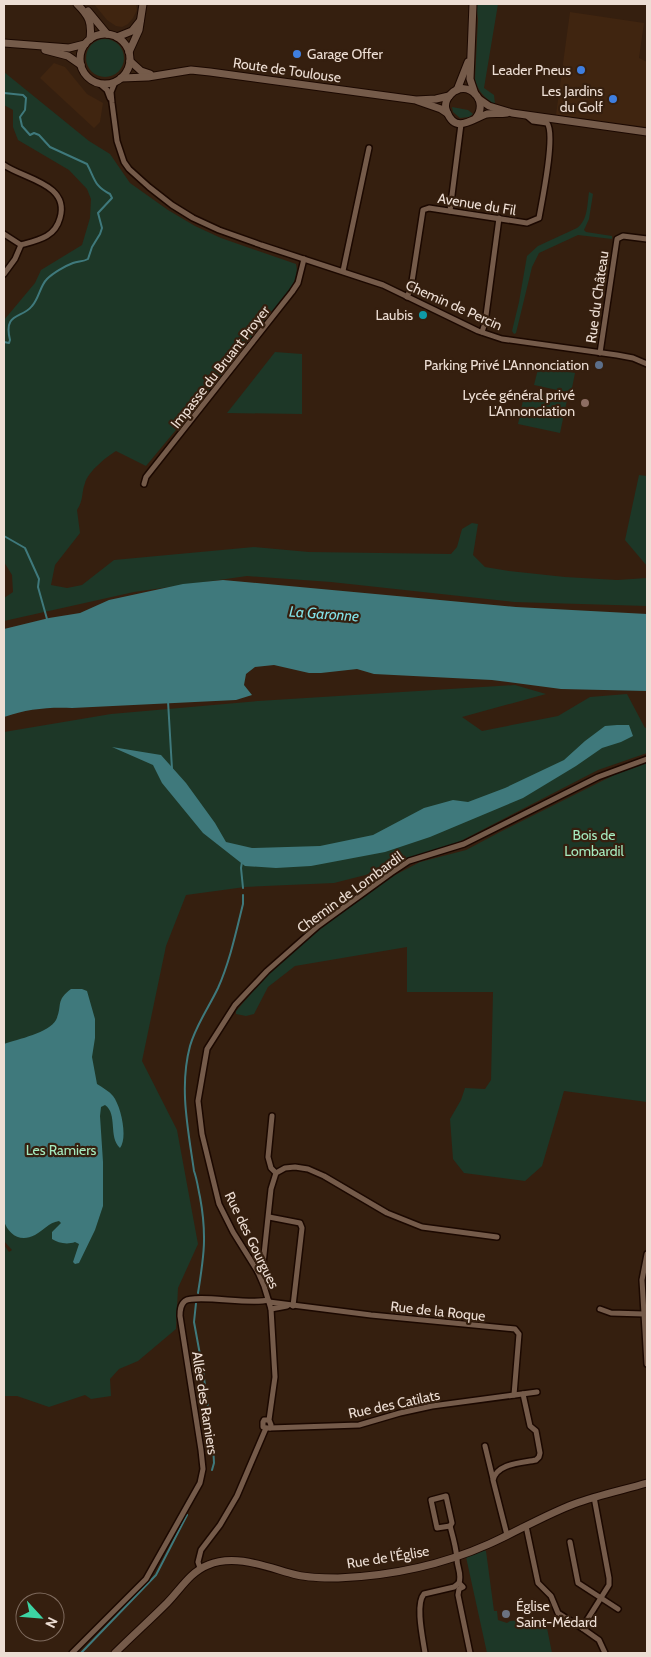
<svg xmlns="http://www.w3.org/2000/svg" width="651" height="1657" font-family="Cabin,sans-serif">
<rect width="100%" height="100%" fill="#351f0f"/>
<g fill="#402510">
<polygon points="94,4 136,4 137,10 133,18 128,24 122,27 116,26 107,20"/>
<polygon points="570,12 644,23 639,58 647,62 647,127 556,115"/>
<polygon points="54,63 65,67 87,94 103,103 100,122 94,128 40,78"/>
</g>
<g fill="#1d3727">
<path d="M476,4H498L484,88L494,95L495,104C485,99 477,90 475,79L478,19Z"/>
<circle cx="105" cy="58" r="19"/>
<path d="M4,72L89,141L110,154L130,183L168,210L195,226L221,238L296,264C299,275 293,285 287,294L182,426L180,425L146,466L116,451C106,457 88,472 85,483C81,494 84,499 77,510L80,533L55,565L51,585L67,588L82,585L114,560L254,547L309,552L451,554L457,547L462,529L472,523L478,524L473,555L485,567L509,571L565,577L617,580L647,578V606L514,602L331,582L247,576L134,592L4,621V598L13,592L12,575L4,562V320L35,283L41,270L82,245L90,218L91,199L87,189L69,170L18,140L13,127V110L4,105Z"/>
<polygon points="452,107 468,110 473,114 469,117 460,118 453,112"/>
<path d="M589,192L593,194L589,219L584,230L586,232L612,236V239L578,235L539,253L532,267L516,333L514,334L512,331L519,302L527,256L538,246L577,228C588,220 587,205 589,192Z"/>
<polygon points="275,352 302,354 302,414 227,413"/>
<polygon points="539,365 575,373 571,393 534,385"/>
<polygon points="525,391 567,400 560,433 518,424"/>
<polygon points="639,475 647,476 647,566 625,540"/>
<polygon points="515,685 546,694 462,717 482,731 558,716 590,697 627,694 645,728 647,727 647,753 598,770 455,844 393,868 334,883 245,887 186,895 166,946 142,1061 177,1130 198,1244 178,1288 176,1329 138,1361 119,1369 110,1379 111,1396 91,1399 85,1395 49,1407 17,1396 4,1396 4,1245 9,1252 12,1250 4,1241 4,732 111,714 258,701"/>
<polygon points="647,763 647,1102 564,1091 542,1166 525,1181 464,1173 453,1159 450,1119 461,1100 465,1088 485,1089 491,1080 493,992 407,992 407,947 295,966 268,987 254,1014 246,1016 236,1014 236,1011 267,975 313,933 395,875 420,862 466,850 500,832 616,774"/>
<polygon points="484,1550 486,1551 494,1611 497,1611 498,1620 507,1623 510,1621 545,1618 552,1653 487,1653 466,1557"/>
</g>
<g fill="#3f797c">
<path d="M223,580L516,607L647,614V691L561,689L492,680L374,674L357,669L321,673H309L274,665L255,667L246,674L244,685L252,695L236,700L72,708C48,707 27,709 4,717V629L49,618L80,613L109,600L183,584Z"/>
<polygon points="617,725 629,725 633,736 621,742 602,748 576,766 523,798 430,837 385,852 311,866 276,868 245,866 203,833 162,783 153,765 112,747 161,755 186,783 215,823 226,842 252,848 320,846 373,835 424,808 453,800 468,802 505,788 564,760 585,741 605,726"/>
<path d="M71,989H82L87,991L95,1019V1038L92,1057L97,1084C103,1088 109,1091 113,1096C121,1106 128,1138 120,1148C108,1137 118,1114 105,1105L101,1107L100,1116L103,1162V1206L95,1230L79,1263L75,1264L73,1262L79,1244L75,1242C67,1245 58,1243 52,1239V1232L61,1223L59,1221C48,1223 44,1230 35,1235C20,1243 8,1234 4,1221V1044C18,1039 49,1033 56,1020C63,1005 55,1001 71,989Z"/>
</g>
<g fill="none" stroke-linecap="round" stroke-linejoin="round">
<g stroke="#3f797c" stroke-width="2">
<path d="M4,93L23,95L26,98L25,110L20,117L22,126L30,135L34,133L39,135L50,147L87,164C95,179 94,186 110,194L112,198L98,213L102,228L100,234L92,247L88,259C83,262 78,261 73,263C65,266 53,273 47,279C40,286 39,298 32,306C22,319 3,312 10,340L9,343L4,342"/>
<polyline points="4,536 25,548 39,579 38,587 47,619"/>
<polyline points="168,701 172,769"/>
<polyline points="242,862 241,868 243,888"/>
<path d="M198,1293C204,1256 207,1235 200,1197C198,1188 197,1179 194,1171C188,1129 179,1087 190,1046C196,1025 209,1007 218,988C230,961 236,932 243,904V895"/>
<polyline points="196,1303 194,1322 203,1371 213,1444 214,1463 212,1470"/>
<polyline points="81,1653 156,1575 187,1515"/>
</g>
<defs>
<g id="street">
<polyline points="115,82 111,92 112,103 117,141 124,162 129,169 149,187 172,205 193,218 219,230 261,245 383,285 478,331 502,339 617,355 633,358 647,364"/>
<polyline points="99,83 107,90 110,98"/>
<path d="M4,165C24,179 70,184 60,218C55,237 39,240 21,245L4,234"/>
<polyline points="450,211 461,124"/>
<polyline points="343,271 369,148"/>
<polyline points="4,274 15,259 21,245"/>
<path d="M407,297L411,288L423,210L429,208L527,223L539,218C542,201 556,134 547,123L533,121L526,115"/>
<polyline points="482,332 485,323 499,218"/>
<polyline points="600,353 617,239 623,236 647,239"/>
<polyline points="144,484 146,477 292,292 298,283 304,259"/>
<polyline points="272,1116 268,1157 271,1168 276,1173"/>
<polyline points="269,1217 300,1223 302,1228 293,1306"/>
<polyline points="647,1254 642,1280 647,1364"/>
<polyline points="258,1272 263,1264 271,1189 276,1173 285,1168 295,1167 308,1169 324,1176 387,1213 422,1227 497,1237"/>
<polyline points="269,1302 371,1315 515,1329 519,1334 514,1395"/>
<polyline points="271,1309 287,1306"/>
<polyline points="600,1309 611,1313 644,1314"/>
<polyline points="269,1420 264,1420 263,1422 263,1427 266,1428 270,1428 271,1425 269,1420 275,1377 271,1309 264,1286 258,1272 233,1232 219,1204 202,1134 198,1101 207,1049 235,1005 267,971 318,926 391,873 409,861 464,844 598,777 647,759"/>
<polyline points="270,1428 359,1425 400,1413 432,1406 537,1392"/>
<polyline points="485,1446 493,1479"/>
<polygon points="446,1496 452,1523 450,1526 437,1528 431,1500"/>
<path d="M450,1526C453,1537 456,1547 457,1559C457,1568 462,1573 459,1583L463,1587L459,1589L458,1595L470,1653"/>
<polyline points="526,1526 538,1583 551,1596 558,1613 582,1628 609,1585 609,1578 594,1497"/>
<path d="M507,1535L493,1480C497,1463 522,1463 536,1460L539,1457L540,1453L536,1431L530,1426L523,1394"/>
<polyline points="570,1542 578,1583 618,1609"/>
<polyline points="200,1568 198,1562 201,1550 220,1525 237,1496 266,1428"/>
<polyline points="582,1628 599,1640 605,1653"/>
<path d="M72,1653L146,1579L200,1483L203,1469L201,1450L180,1316C180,1311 180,1305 185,1301C195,1294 252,1305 268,1300"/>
<path d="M425,1653C423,1639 415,1604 424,1594L454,1587L459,1583"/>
</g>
<g id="secondary">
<path d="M77,4C89,16 92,22 90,39"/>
<polyline points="473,4 470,79 475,94"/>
<polyline points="88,11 107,34"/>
<circle cx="105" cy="59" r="25"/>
<polyline points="117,37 132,31 140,21"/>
<polyline points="4,43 69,48 85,44"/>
<polyline points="45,50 68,56 81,65"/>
<polyline points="129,52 139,30 143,4"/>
<polyline points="130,61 141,71 150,74"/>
<polyline points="121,78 148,77 191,70 210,72 416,100 436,99 449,96"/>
<polyline points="457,90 468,62"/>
<polyline points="479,99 489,106 512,113 647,132"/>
<polyline points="418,101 441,109 447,113"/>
<path d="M475,119C491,101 467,78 451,94C446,99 444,106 447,112C456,135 473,118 487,114C493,113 500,114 507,113"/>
<path d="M115,1653C132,1636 150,1620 167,1603C180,1590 190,1572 208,1565C236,1553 269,1568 297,1575C310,1578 324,1578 338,1578C389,1576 442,1565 489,1544C518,1531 545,1515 574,1504C598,1495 623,1490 647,1483"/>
</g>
</defs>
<use href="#street" stroke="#1b0800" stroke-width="8"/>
<use href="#secondary" stroke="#1b0800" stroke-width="9"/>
<use href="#street" stroke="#755b4a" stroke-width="5"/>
<use href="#secondary" stroke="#755b4a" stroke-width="7"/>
</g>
<g fill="#3f7fe0" stroke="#351f0f" stroke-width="2">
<circle cx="297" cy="54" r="5"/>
<circle cx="581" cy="70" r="5"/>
<circle cx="613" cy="99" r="5"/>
</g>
<circle fill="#0f9aa8" stroke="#351f0f" stroke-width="2" cx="423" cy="315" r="5"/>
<circle fill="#5c6f8a" stroke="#351f0f" stroke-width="2" cx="599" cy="365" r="5"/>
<circle fill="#8d6e63" stroke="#351f0f" stroke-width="2" cx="585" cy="403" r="5"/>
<circle fill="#6b7280" stroke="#351f0f" stroke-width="2" cx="506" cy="1614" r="5"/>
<g text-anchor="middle" stroke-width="4.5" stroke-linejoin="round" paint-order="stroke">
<g font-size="14" fill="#edded4" stroke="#351f0f" text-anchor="end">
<text x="307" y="59" text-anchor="start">Garage Offer</text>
<text x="571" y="75">Leader Pneus</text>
<text x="603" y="96">Les Jardins<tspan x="603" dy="16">du Golf</tspan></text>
<text x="413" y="320">Laubis</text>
<text x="589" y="370">Parking Privé L'Annonciation</text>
<text x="575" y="400">Lycée général privé<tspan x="575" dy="16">L'Annonciation</tspan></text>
<text x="516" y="1611" text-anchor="start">Église<tspan x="516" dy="16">Saint-Médard</tspan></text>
</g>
<g font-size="14" fill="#edded4" stroke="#351f0f">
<text transform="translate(287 70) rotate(8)" y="5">Route de Toulouse</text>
<text transform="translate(477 204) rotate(9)" y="5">Avenue du Fil</text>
<text transform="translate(597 297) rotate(-82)" y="5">Rue du Château</text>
<text transform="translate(454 305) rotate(24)" y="5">Chemin de Percin</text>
<text transform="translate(220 367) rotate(-52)" y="5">Impasse du Bruant Proyer</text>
<text transform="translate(350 892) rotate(-36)" y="5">Chemin de Lombardil</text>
<text transform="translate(252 1240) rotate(64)" y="5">Rue des Gourgues</text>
<text transform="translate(438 1311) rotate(6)" y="5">Rue de la Roque</text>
<text transform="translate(205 1403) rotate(81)" y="5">Allée des Ramiers</text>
<text transform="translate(394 1404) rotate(-12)" y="5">Rue des Catilats</text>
<text transform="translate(388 1557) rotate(-9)" y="5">Rue de l'Église</text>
</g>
<g font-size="14" fill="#a6eabe" stroke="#351f0f">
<text x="594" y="840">Bois de<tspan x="594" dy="16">Lombardil</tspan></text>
<text x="61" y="1155">Les Ramiers</text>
</g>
<g font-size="15" font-style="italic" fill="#83e2e7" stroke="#351f0f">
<text transform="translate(324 614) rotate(4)" y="5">La Garonne</text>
</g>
</g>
<rect width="651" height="1657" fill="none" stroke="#edded4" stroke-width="10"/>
<g transform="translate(40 1617) rotate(116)"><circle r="24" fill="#351f0f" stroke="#7f6b5e"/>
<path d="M0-4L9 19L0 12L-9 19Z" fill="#3dd4a3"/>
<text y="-8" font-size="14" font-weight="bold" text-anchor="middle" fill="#edded4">N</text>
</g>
</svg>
